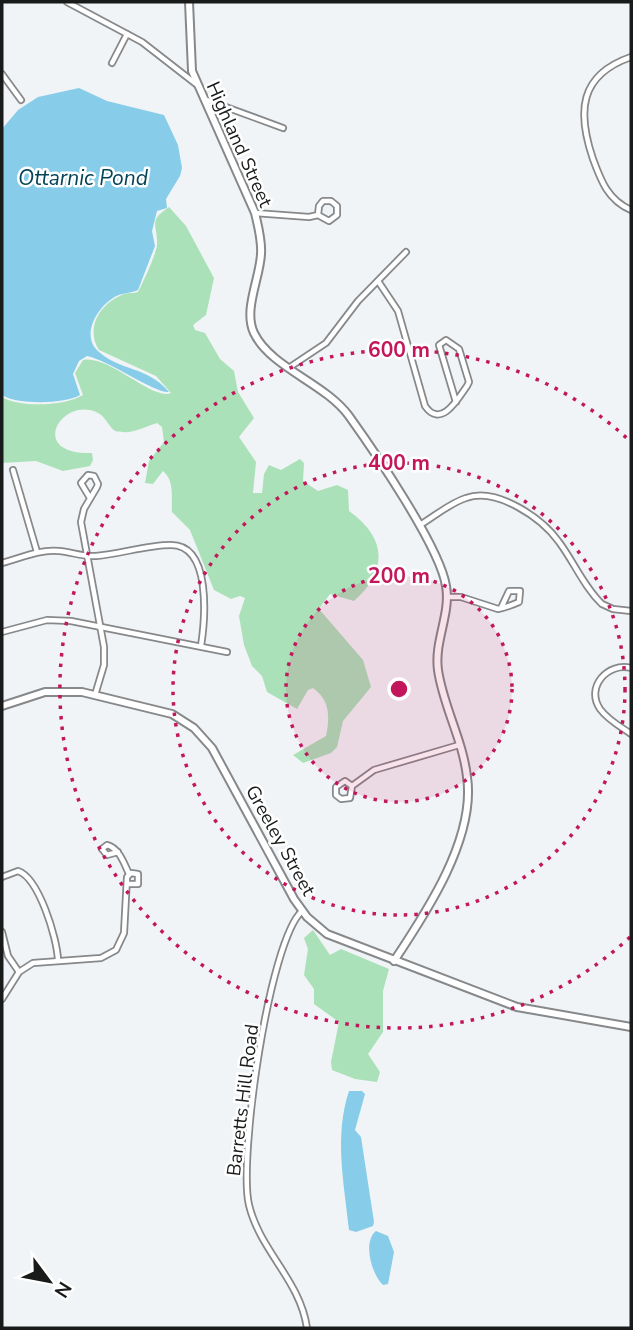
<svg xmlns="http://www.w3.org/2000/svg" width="633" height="1330" font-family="'Nunito Sans',sans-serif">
<rect width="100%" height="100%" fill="#f1f4f6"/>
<g fill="#aae1b8">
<path d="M169,207L186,226L214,278L206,315L193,325L195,330L205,333L220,359L234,371L238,392L254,418L239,437L256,462L253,493H262L264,474L269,465L281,470L300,459L304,463L303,481L318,491L337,485L348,490L349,511C386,537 389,570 354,601L330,594L319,609L363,660L371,687L343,721L337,747L331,753L303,763L293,755L326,736C330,717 330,700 313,688L308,690L297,709L267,692L262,676L252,666L244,645L239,616L245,598L240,596L231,599L214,590L190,530L172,512C171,498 175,481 163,471L153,484L145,483L149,461L164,442L162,427L157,423C141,428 132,435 115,431C107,425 106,416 96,412C61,397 27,455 92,453L93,460L90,466L63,471L36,461L2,463V397C19,408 66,406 83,395L75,373L83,360C110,355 152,401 171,393L156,376L99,350C85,328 100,304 122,295C128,292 132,294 138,292C143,282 156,255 157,245C158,223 147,222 169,207Z"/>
<polygon points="313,930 330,955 341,949 389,969 383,991 383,1032 368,1054 380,1072 377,1082 355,1079 332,1070 331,1062 339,1022 314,1004 314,989 304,975 308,949 304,938"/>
</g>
<g fill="#87cdea">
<path d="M79,88L107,101L164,115L178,145L182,168L180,176L166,199L167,208L157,211L152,231L155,246L138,290C130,294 122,292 113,298C97,308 80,336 99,352C120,371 147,366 169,392C156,394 108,360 87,356L79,361L73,374L80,395C66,404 17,405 2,395V129L18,110L38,97Z"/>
<path d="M349,1091H362L365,1094L355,1130L361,1137L374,1222L373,1226L356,1232L349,1230C344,1183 334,1136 349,1091Z"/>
<path d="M376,1231L388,1236L394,1252L388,1284L383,1285C372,1275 362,1242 376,1231Z"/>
</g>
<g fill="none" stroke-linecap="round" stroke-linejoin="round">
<defs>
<g id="street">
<polyline points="67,2 142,42 196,84"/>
<path d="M631,57C579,75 577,112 593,159C601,181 608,200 631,210"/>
<polyline points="112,63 127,34"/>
<polyline points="2,74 21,100"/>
<polyline points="204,99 283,128"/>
<polyline points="255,213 309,217 318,215 329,221 337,215 337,206 331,201 323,201 319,206 318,215"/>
<path d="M378,281L398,311L425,406C441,429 458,399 467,386L469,382L459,349L446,340L439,345L456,402"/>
<polyline points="290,367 326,343 358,301 406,252"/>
<polyline points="13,470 37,552"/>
<polyline points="90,498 81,483 88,475 94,476 98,484 97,487 84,509 81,522 104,647 104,665 95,695"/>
<path d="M420,525C435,516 450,503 466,498C497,487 542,518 559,542C574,562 584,587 602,604L613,609L631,611"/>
<path d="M2,563C21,558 39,549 59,551C71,552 84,557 96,556C121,554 146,545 171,545C212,545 205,620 201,646"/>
<path d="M447,597H461L498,609C505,608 512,605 519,602L520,591H509L501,608"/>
<polyline points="2,632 47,620 71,621 227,652"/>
<path d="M631,668C608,662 585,687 600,709C608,720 621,727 631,734"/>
<polyline points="352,786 345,781 336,787 336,795 341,799 350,798 352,786 374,770 459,745"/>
<path d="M118,852L107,855L102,849L107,845C119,848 124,863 129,874"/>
<path d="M2,877L18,871C39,878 57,938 58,960"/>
<path d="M302,911C269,941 238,1159 249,1205C260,1251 300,1280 307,1328"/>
<polyline points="2,932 8,956 19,972"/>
<polyline points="2,999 19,972 33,963 101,958 116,950 124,933 127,877 131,873 138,874 138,884 128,884"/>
</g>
<g id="secondary">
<path d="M189,2L192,71L255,213C258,226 262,240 261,254C260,278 243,310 254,333C271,368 325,383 349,416C374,451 440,547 446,586C451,614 434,641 438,670C443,706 463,740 467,777C476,838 426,913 394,961"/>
<polyline points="2,706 45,692 82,692 172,714 194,728 212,748 294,899 307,917 327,934 517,1007 631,1027"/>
</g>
</defs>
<use href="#street" stroke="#86888a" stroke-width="8"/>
<use href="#secondary" stroke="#86888a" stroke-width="10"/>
<use href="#street" stroke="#fff" stroke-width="4.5"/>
<use href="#secondary" stroke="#fff" stroke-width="6"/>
</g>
<circle cx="399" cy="689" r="113" fill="#c2185b" fill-opacity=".12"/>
<g fill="none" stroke="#c2185b" stroke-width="3.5" stroke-dasharray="3.5 7">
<circle cx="399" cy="689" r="113"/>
<circle cx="399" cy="689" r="226"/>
<path d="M630 937A339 339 0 1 1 630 441"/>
</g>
<g text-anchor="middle" stroke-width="5" stroke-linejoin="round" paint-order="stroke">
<g font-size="19" fill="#191a1a" stroke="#fff">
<text transform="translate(240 144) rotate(66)" y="7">Highland Street</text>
<text transform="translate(281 840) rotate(61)" y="7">Greeley Street</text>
<text transform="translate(242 1100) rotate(-83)" y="7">Barretts Hill Road</text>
</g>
<g font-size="21" font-style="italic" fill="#044458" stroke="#fff">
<text x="83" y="185">Ottarnic Pond</text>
</g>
</g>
<circle cx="399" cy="689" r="10" fill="#c2185b" stroke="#fff" stroke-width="3.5"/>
<g font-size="21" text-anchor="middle" font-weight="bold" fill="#c2185b" stroke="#fff" stroke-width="5" stroke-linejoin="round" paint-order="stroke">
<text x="399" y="357">600 m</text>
<text x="399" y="470">400 m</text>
<text x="399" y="583">200 m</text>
</g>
<rect width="633" height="1330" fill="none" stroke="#191a1a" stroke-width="7"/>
<g transform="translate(49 1281) rotate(122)" stroke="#ffffff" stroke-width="5" paint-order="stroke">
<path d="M0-5L12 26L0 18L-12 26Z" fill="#191a1a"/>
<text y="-10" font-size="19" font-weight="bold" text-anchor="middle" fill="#191a1a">N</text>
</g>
</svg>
